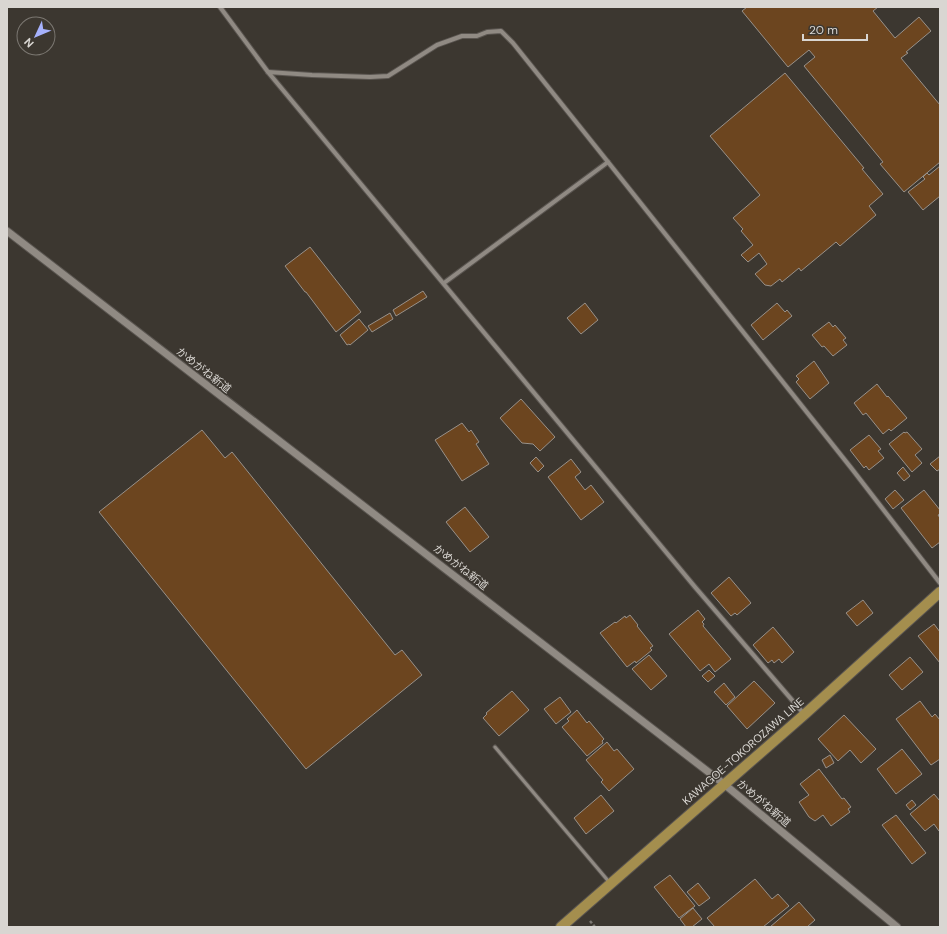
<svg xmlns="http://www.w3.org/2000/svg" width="947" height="934" font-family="'DM Sans','Noto Sans JP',sans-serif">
<rect width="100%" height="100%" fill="#3c3730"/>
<g fill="#6c451f" stroke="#98918a">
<polygon points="747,7 878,7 873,11 895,38 919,17 931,31 906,52 908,53 901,58 940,105 940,162 904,192 880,164 883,162 804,66 815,57 809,50 788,67 742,11"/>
<polygon points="785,73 864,168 862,169 883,194 869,206 876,215 840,246 836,242 801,271 799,268 782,282 780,279 771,286 765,285 755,274 767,264 759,253 748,262 741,255 753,245 741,231 743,229 733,218 760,195 710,136"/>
<polygon points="940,166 940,196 923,210 908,192 925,179 923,177 927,173 929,175"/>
<polygon points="310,247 361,312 336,332 306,292 305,292 285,266"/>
<polygon points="423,291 427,297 396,316 393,310"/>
<polygon points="585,303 598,320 581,334 567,318"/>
<polygon points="777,303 785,312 787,310 792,316 763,340 751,325"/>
<polygon points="390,313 393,319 372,332 368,326"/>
<polygon points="359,319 368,330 350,345 349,344 347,345 340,335"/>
<polygon points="829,322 833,327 835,325 846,338 843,340 847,345 833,356 824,346 822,347 812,335"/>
<polygon points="814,361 829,383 810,399 796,382 799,379 796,376"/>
<polygon points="877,384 887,397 888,396 907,418 891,431 889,429 883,434 866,413 863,415 854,403"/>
<polygon points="521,399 555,437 540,451 533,444 522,443 500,418"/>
<polygon points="462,423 469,432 471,430 479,442 476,444 489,464 462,481 435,440"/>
<polygon points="202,430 225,458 232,452 395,655 402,650 422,675 306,769 99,512"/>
<polygon points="904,432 905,433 907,432 922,449 915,455 922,463 912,472 889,444"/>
<polygon points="869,435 881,449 878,451 884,458 869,470 866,466 864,468 850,450"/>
<polygon points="940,456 940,469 937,471 930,464"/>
<polygon points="536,457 544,466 538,472 530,463"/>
<polygon points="571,459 581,472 575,477 585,490 591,485 604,502 581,520 548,477"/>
<polygon points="903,467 910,476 904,481 897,473"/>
<polygon points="895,490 904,500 893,509 885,499"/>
<polygon points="924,490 940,510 940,514 938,515 940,518 940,542 932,548 901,508"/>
<polygon points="465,507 489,537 470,552 446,522"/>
<polygon points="729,577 751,603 737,615 735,613 731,616 711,593"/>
<polygon points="863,600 873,613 857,626 846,613"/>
<polygon points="698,610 705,619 702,622 704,624 703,626 731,659 715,672 709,664 700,671 669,634"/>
<polygon points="630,615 638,625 637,626 653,646 650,648 652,650 636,663 635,661 627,667 600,633 615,622 616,623 625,616 626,618"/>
<polygon points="934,624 940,632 940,663 918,636"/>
<polygon points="773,627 794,652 782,663 779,659 774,663 772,660 768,663 753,645"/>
<polygon points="649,655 667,676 651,690 632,669"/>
<polygon points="910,657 923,672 902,690 889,675"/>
<polygon points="709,670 715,676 708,682 702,676"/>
<polygon points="754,681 775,703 747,729 727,706"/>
<polygon points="724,683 735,697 726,705 714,692"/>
<polygon points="512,691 529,710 499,736 483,718 487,714 486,713"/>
<polygon points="560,697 571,712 556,724 544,709"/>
<polygon points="920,701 932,717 935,714 940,720 940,759 931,765 896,719"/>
<polygon points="577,710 587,723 589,721 604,739 602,741 603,743 587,756 562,727 569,721 567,719"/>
<polygon points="844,715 876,749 861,763 850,750 838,761 818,739"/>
<polygon points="607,742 614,751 617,749 634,769 609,791 601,782 603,780 586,760"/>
<polygon points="902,749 922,774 896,794 877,769"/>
<polygon points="830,755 834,763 826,768 822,760"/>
<polygon points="819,769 842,799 844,798 851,807 848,809 850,812 831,826 823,815 815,821 809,817 799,802 809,795 800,784"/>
<polygon points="934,794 940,801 940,830 939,831 934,824 925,831 910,814"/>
<polygon points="601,795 614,811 586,834 574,818"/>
<polygon points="912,800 916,805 910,810 906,805"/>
<polygon points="896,815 926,853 912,864 882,825"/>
<polygon points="670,875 695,906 679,918 654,887"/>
<polygon points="755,879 772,899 778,894 789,906 763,927 715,927 707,918"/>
<polygon points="698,883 710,898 699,906 687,892"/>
<polygon points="799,902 815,920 807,927 770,927"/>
<polygon points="693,908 702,919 692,927 686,927 680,919"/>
</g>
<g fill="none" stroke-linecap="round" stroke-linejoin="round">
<defs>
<polyline id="service" points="495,747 610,883"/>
<g id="minor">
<polyline points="220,7 268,72 695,587 804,714"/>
<polyline points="268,72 312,75 370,77 388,76 437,45 462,36 477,36 487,32 501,31 513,43 608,162"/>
<polyline points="444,283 608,162 852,469 940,583"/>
</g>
<polyline id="tertiary" points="7,231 724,784 897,927"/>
<polyline id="primary" points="561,927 805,714 940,592"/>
</defs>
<use href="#service" stroke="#5a5550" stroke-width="5"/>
<use href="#minor" stroke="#5a5550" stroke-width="6"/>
<use href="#tertiary" stroke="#5a5550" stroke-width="9"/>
<use href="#primary" stroke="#5a5550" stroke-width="12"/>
<polyline stroke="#7d7973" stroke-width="2.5" stroke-dasharray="3 2" stroke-linecap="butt" points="590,921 595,927"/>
<use href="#service" stroke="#908a83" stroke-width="3"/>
<use href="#minor" stroke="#908a83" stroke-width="4"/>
<use href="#tertiary" stroke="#908a83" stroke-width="7"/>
<use href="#primary" stroke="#a48e4e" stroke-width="10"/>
</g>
<g text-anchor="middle" stroke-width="3" stroke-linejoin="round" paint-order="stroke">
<g font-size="11" fill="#d9d6d2" stroke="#3c3730">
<text transform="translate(204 370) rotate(38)" y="4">かめがね新道</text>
<text transform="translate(461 567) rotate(38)" y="4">かめがね新道</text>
<text transform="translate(743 751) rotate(-41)" y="4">KAWAGOE-TOKOROZAWA LINE</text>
<text transform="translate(764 803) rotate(40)" y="4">かめがね新道</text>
</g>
</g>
<rect width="947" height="934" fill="none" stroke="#d9d6d2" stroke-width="16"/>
<g transform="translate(36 36) rotate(226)"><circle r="19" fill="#3c3730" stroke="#7b7771"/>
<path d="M0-3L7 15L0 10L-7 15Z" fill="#a6b1fc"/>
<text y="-6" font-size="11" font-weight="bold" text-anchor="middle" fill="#d9d6d2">N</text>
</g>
<path d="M803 34v6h64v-6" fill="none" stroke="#d9d6d2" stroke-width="2"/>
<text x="809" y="34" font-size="12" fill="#d9d6d2" stroke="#3c3730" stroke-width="3" paint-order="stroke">20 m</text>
</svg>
